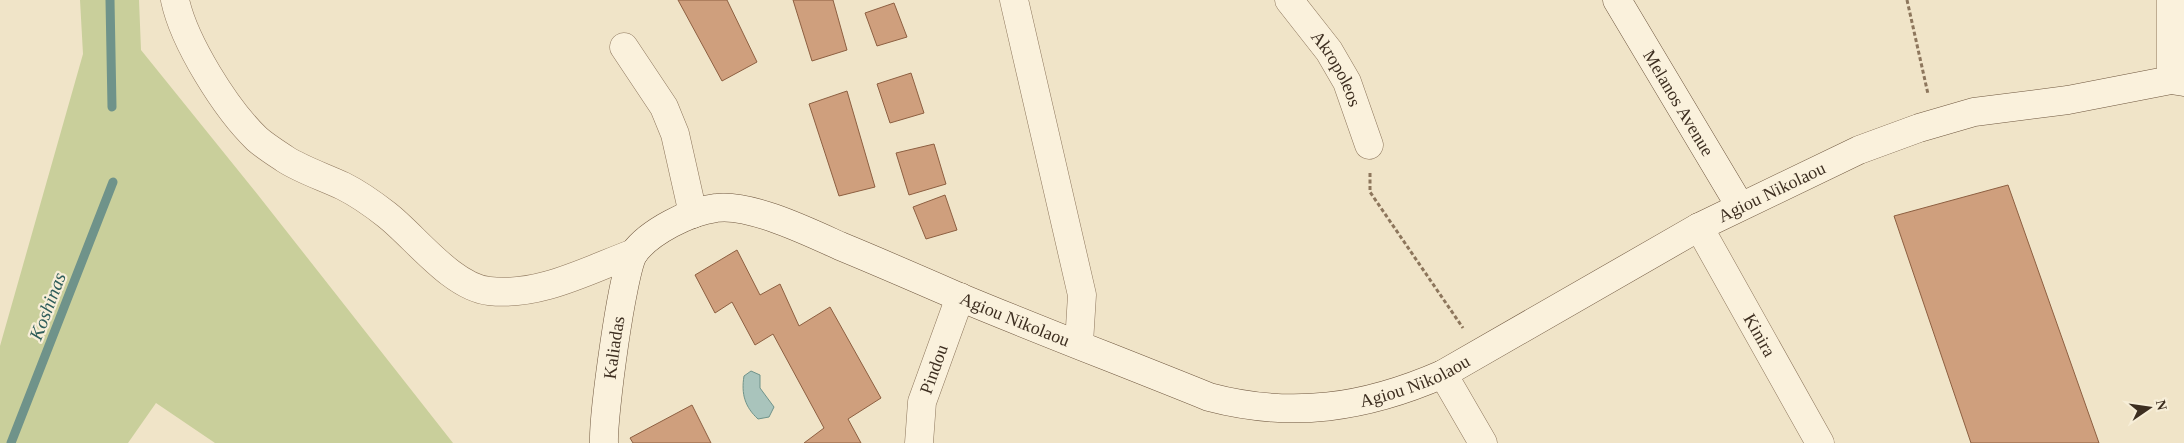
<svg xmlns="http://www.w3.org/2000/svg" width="2184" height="443" font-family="'Times New Roman',serif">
<rect width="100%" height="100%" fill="#f0e4c8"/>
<polygon fill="#c9cf9b" points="80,0 139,0 141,50 258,195 453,443 215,443 156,403 128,443 0,443 0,346 83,54"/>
<path fill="#a9c4bc" stroke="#6f938a" d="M751,371L760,375V388L774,407L769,417L758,419C745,407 741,394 744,376Z"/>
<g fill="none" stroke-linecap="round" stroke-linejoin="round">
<g stroke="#6f938a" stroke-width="9">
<polyline points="110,0 112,107"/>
<polyline points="11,443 113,182"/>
</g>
</g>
<g fill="#cf9f7d" stroke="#8d5f41">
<polygon points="678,0 727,0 757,62 722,81"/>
<polygon points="793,0 833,0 847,50 812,61"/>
<polygon points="894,3 907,37 877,46 865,13"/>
<polygon points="911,73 924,113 890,123 877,84"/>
<polygon points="847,91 875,187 839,196 809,104"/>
<polygon points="934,144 946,184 909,195 896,153"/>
<polygon points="2008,185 2099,443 1971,443 1894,216"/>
<polygon points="945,195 957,230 926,239 913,207"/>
<polygon points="737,250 760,295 780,284 799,326 830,307 881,398 848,419 861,443 804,443 824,428 773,334 755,345 732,302 715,313 695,275"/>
<polygon points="692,405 711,443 633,443 630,438"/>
</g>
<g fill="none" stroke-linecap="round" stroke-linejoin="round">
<defs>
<g id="street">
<path d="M175,0C184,42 225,108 257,139C265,146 276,153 285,159C302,170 324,177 343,186C359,194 373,204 387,215C415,237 452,287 489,291C539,297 588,270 634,253"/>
<polyline points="1014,0 1082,295 1079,343"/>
<path id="s1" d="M1289,0L1329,51L1347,82L1369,145"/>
<polyline points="624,47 664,107 675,134 693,214"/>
<polyline points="2171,80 2171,0"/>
<path id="s2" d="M1699,227L1820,443"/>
<polyline points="1443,374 1483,443"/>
<path id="s3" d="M919,443L922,402L960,297"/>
</g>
<g id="secondary">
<path id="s4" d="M1617,0L1740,206"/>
<path id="s5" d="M604,443C603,417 622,271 634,253C649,232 690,211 716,208C749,203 809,232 840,246C879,262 918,279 957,296C1041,331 1125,363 1209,397C1292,419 1365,408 1443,374L1699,227L1859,150L1919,128L1974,112L2068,100L2171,80L2184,82"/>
</g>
</defs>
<use href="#street" stroke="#8d765c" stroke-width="29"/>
<use href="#secondary" stroke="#6f573f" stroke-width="29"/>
<g stroke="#8d765c" stroke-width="3" stroke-dasharray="4 2.5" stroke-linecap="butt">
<polyline points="1907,0 1928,94"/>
<polyline points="1370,173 1370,192 1463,328"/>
</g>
<use href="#street" stroke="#faf1dc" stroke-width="28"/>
<use href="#secondary" stroke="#faf1dc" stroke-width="28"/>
</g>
<g text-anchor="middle" stroke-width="4.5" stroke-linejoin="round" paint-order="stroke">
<g font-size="18" fill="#3d2e20" stroke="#f7eed8">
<text dy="6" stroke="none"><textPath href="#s1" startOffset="84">Akropoleos</textPath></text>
<text dy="6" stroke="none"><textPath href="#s4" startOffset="120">Melanos Avenue</textPath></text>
<text dy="6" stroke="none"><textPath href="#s5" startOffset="1434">Agiou Nikolaou</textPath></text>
<text dy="6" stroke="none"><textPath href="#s5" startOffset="609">Agiou Nikolaou</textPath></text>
<text dy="6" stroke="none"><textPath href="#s2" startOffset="124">Kinira</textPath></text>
<text dy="6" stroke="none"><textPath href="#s5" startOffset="96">Kaliadas</textPath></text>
<text dy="6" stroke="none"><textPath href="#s3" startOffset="76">Pindou</textPath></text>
<text dy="6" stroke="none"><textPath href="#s5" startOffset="1029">Agiou Nikolaou</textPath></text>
</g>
<g font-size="19" font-style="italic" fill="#2f5d5a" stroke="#f7eed8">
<text transform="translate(47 306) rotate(-69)" y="7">Koshinas</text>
</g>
</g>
<g transform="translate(2149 408) rotate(77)" stroke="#f7eed8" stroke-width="4" paint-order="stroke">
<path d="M0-4L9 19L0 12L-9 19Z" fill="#3d2e20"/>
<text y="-8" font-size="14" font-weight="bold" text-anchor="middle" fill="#3d2e20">N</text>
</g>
</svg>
